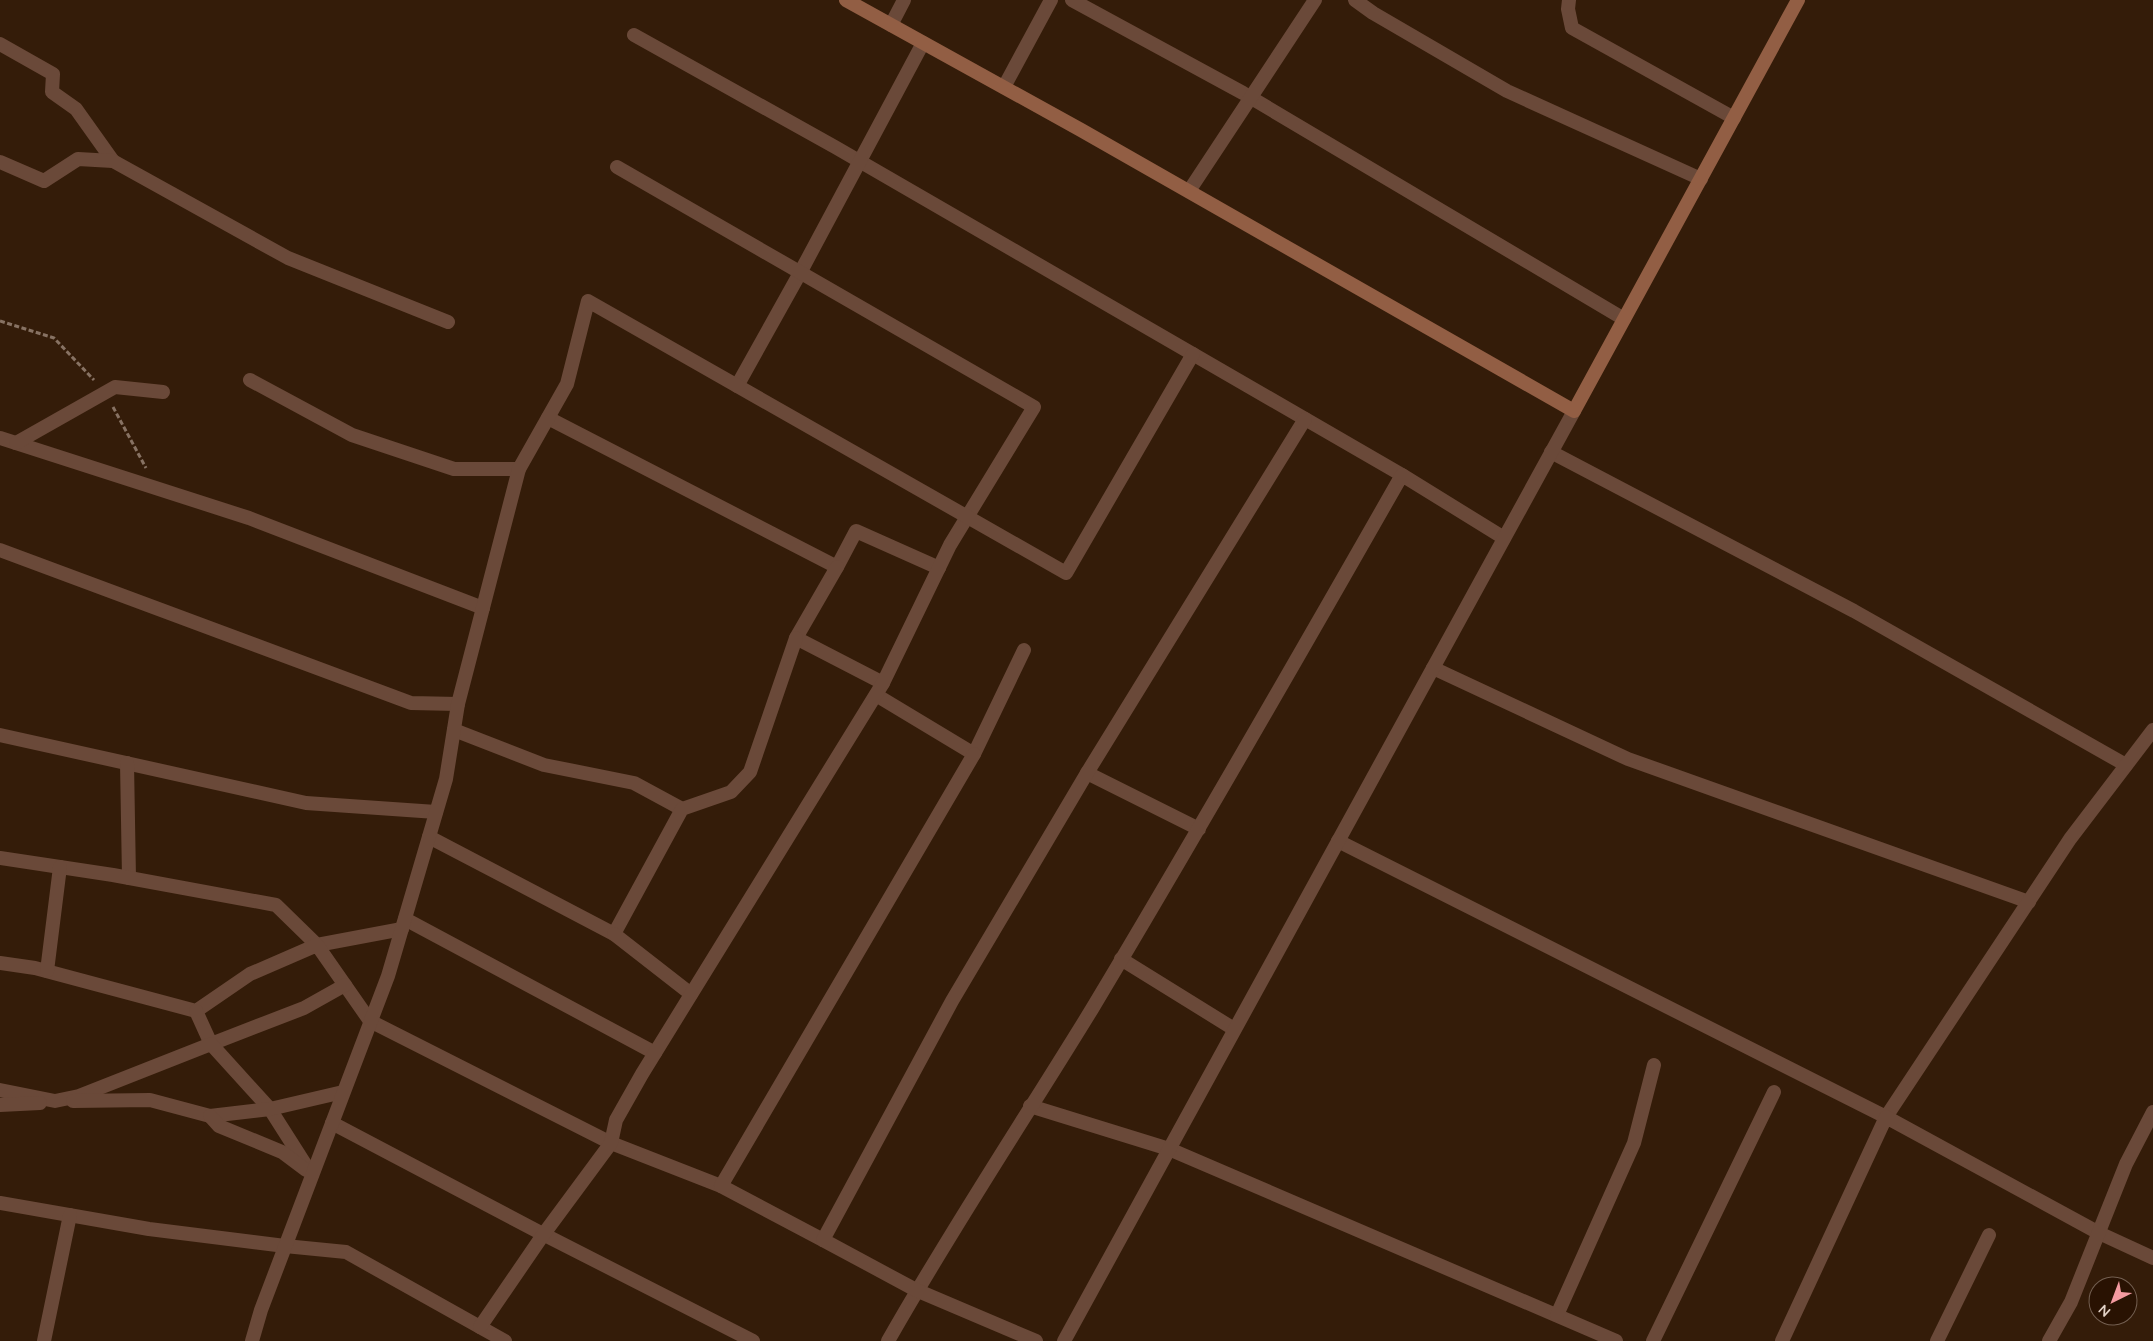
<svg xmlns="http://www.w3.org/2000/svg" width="2153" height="1341" font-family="Quicksand,sans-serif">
<rect width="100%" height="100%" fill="#341c09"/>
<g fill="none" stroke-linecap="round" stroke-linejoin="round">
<g stroke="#877263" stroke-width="3" stroke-dasharray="5 2.5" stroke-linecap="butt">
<polyline points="0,321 54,338 94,380"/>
<polyline points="113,407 146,468"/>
</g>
<g stroke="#6a4939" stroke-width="14">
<polyline points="1072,0 1243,93 1624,319"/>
<polyline points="1355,0 1373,13 1507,91 1701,179"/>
<polyline points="1569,0 1568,9 1572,28 1734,118"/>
<polyline points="891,25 904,0"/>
<polyline points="634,35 835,147 1402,475"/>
<polyline points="0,44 53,74 52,92 76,109 113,161"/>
<polyline points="1004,87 1051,0"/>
<polyline points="0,162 44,181 78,159 113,161 288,258 448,322"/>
<polyline points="1189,191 1315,0"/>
<polyline points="250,380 352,435 454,469 519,469"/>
<polyline points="737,386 800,273 923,43"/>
<polyline points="548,418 837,567 856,531 939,568"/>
<polyline points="0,438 249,518 483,608"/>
<polyline points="16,443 115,387 163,392"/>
<polyline points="1551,452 1854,611 2126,765"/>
<polyline points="0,550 411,703 458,704"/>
<polyline points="837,567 796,638 883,683"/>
<polyline points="1433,668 1628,759 2029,902"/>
<polyline points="876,695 974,754 1024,650"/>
<polyline points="454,730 544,765 634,783 682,809"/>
<polyline points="0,735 306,803 436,812"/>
<polyline points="127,763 129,878"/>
<polyline points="1087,773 1199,829"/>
<polyline points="429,837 614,934 682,809 731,792 750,772 796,638"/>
<polyline points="1338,841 1886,1117 2070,839 2153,730"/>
<polyline points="0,858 113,875 276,905 317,945 402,929"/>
<polyline points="405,919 655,1053"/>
<polyline points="614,934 691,994"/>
<polyline points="1121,959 1234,1029"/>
<polyline points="0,963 35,968 196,1011 250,974 317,945 370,1021 611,1143 721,1186"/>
<polyline points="47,971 60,867"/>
<polyline points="196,1011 211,1044 304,1008 345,985"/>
<polyline points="0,1090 55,1101 79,1096 211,1044 270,1109 312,1175"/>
<polyline points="73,1101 150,1100 210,1116 270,1109 343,1092"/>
<polyline points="0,1105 40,1103"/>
<polyline points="1030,1106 1169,1149 1616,1341"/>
<polyline points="210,1116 219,1126 282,1152 306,1170"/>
<polyline points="332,1123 537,1231 753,1341"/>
<polyline points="0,1203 149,1229 285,1246 346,1252 505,1341"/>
<polyline points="823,1240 721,1186 974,754"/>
<polyline points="1557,1315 1634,1143 1654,1065"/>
<polyline points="480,1327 543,1235 611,1143 616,1120 642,1074 883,683 950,545 1034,407 617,167"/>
<polyline points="44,1341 70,1215"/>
<polyline points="252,1341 261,1310 388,976 446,779 458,704 519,469 567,384 588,301 1066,573 1193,354"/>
<path d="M888,1341C952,1228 1024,1120 1092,1009C1198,832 1300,654 1402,475L1504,538"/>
<polyline points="1036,1341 916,1290 823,1240 952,1001 1087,773 1305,419"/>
<polyline points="1653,1341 1774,1092"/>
<polyline points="1782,1341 1886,1117 2099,1233 2153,1258"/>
<polyline points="1937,1341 1989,1235"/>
<polyline points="2049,1341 2071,1302 2126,1164 2153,1112"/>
</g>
<polyline stroke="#6a4939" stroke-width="14" points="1064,1341 1574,411"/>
<polyline stroke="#925e44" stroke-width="14" points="846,0 1081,130 1574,411 1798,0"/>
</g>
<g transform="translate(2113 1301) rotate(222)"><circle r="24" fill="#291202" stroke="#735f51"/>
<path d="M0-4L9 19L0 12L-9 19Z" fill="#f49aa0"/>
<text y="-8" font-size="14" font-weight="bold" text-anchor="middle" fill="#e3d2c7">N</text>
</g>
</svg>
